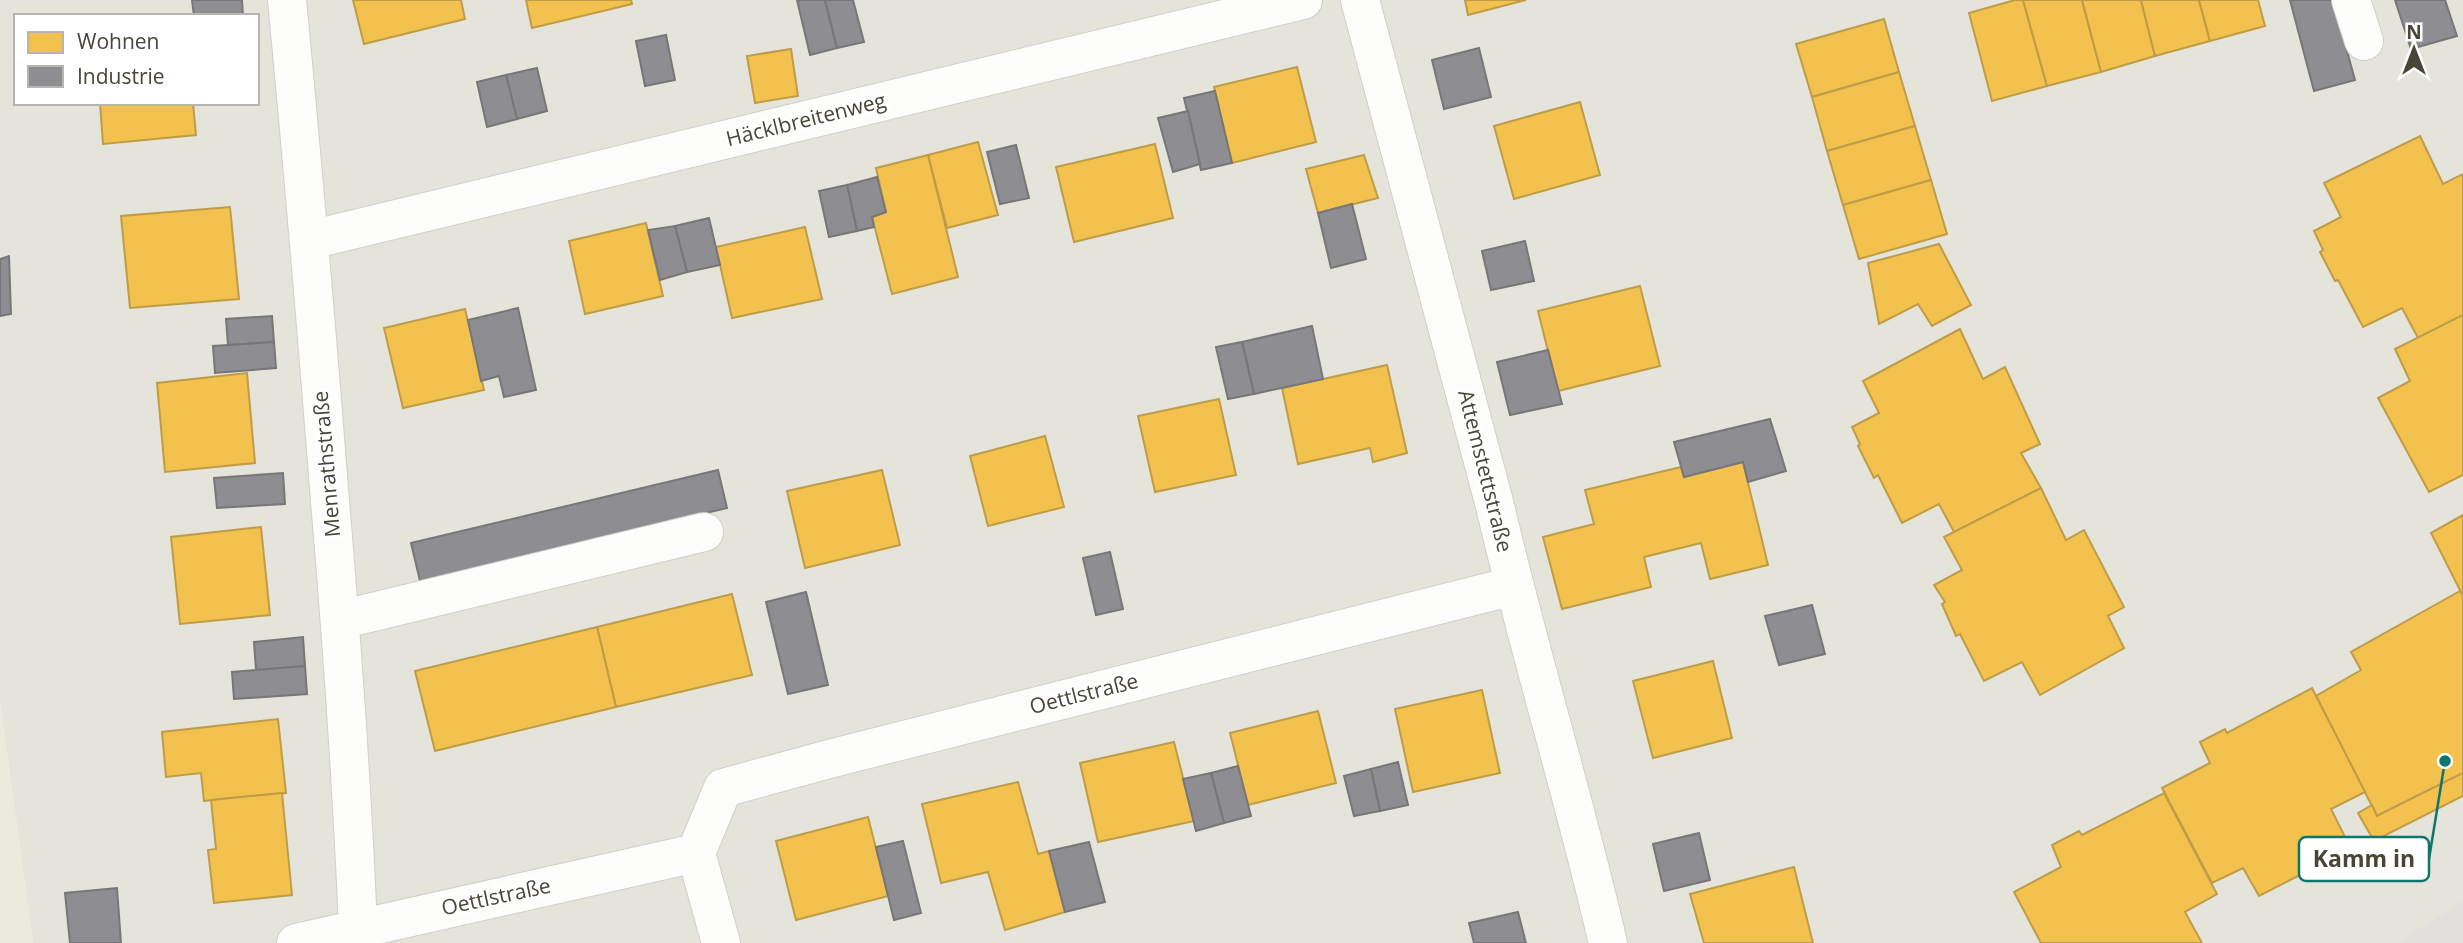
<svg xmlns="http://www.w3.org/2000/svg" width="2463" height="943" font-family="'Open Sans',sans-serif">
<rect width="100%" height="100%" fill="#f2f1ec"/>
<path fill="#e5e4db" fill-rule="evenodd" d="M0,0H2463V943H33L0,702ZM16,16H257V103H16Z"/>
<polygon fill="#eceadc" points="0,702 33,943 0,943"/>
<polygon fill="#e1e0dc" points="2463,901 2463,943 2398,943"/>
<g fill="#f2c14e" stroke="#bf9c48" stroke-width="2">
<polygon points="353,0 461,0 465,19 364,44"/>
<polygon points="526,0 631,0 632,4 532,28"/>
<polygon points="1465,0 1526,0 1468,15"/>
<polygon points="2015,0 2023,0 2047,86 1992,101 1969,13"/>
<polygon points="2023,0 2082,0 2101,72 2047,86"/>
<polygon points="2082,0 2141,0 2155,56 2101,72"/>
<polygon points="2141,0 2199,0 2210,41 2155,56"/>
<polygon points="2199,0 2258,0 2265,26 2210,41"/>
<polygon points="1884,19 1899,72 1812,97 1796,44"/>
<polygon points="791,49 798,96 755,103 747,56"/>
<polygon points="1297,67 1316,142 1232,163 1214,87"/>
<polygon points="1899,72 1915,126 1827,151 1812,97"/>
<polygon points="1580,102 1600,175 1514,199 1494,126"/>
<polygon points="100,103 193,103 196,135 103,144"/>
<polygon points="1915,126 1931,180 1843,205 1827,151"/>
<polygon points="2420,136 2443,184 2463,174 2463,315 2418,338 2402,308 2363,327 2338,280 2335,281 2320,252 2323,250 2314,231 2341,217 2324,183"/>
<polygon points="978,142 998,215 947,228 928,155"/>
<polygon points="1155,144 1173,218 1074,242 1056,167"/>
<polygon points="928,155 958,277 892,294 872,217 886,212 876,168"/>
<polygon points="1364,155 1378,198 1318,213 1306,169"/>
<polygon points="1931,180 1947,234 1859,259 1843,205"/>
<polygon points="230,207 239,299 130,308 121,216"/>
<polygon points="646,223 663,296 585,314 569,241"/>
<polygon points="805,227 822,299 732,318 716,247"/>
<polygon points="1939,244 1971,305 1932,326 1918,304 1879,324 1868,263"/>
<polygon points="1640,286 1660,366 1558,391 1538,311"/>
<polygon points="465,309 484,390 403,408 384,328"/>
<polygon points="2463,315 2463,475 2429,492 2378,398 2410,381 2395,349"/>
<polygon points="1960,329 1983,379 2005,367 2040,444 2021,453 2041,488 1954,532 1939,504 1902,523 1878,475 1874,478 1858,446 1860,444 1852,427 1879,413 1863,381"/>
<polygon points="1387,365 1407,453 1373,462 1370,448 1298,464 1282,388"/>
<polygon points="247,373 255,463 165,472 157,383"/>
<polygon points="1219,399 1236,475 1155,492 1138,416"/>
<polygon points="1045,436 1064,507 988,526 970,456"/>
<polygon points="1743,462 1768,565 1710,579 1701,543 1644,557 1651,587 1562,609 1543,537 1594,524 1585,490 1681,467 1684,477"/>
<polygon points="882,470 900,545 805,568 787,491"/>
<polygon points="2041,488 2066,540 2084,530 2124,607 2108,616 2124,648 2040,695 2022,662 1984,681 1960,634 1956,636 1942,604 1945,602 1934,585 1962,570 1944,537"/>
<polygon points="2463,515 2463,596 2431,533"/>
<polygon points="261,527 270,615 180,624 171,537"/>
<polygon points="2460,591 2463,596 2463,773 2377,816 2316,696 2361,670 2351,652"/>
<polygon points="732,594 752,675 616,707 597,627"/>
<polygon points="597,627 616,707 435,751 415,671"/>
<polygon points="1713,661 1732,738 1653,758 1633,681"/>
<polygon points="2312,688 2365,792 2331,809 2351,849 2259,896 2243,868 2212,883 2162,788 2210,763 2200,742 2225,729 2227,733"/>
<polygon points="1482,690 1500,773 1413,792 1395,709"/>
<polygon points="1318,711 1336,783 1248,805 1230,733"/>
<polygon points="278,719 286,793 204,801 201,773 166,777 162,732"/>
<polygon points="1174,742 1194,821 1098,842 1080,763"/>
<polygon points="2463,773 2463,796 2374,841 2358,813 2372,805 2377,816"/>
<polygon points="1018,782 1038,854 1049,851 1065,912 1005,930 988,872 941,883 922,804"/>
<polygon points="282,793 292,895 214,903 208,850 216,849 211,800"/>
<polygon points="2164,793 2217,894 2185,912 2202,943 2041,943 2014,892 2061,867 2052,845 2079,831 2082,835"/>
<polygon points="868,817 888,896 796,920 776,841"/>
<polygon points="1794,867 1813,943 1704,943 1690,894"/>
</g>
<g fill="#8d8d92" stroke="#787777" stroke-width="2">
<polygon points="192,0 242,0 243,16 194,16"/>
<polygon points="797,0 825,0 837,48 810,55"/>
<polygon points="825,0 853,0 864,42 837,48"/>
<polygon points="2290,0 2333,0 2355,80 2314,91"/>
<polygon points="2395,0 2445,0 2457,36 2411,49"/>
<polygon points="666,35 675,80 645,86 636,41"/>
<polygon points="1479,48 1491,97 1444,109 1432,60"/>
<polygon points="537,68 547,111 517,119 506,75"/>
<polygon points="506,75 517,119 487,127 477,82"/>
<polygon points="1215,91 1232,163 1201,170 1184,98"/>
<polygon points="1188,111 1200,164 1173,172 1158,118"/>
<polygon points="1016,145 1029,198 1000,204 987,152"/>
<polygon points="877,177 886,212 872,217 874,227 857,231 847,185"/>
<polygon points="847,185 857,231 829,237 819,191"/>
<polygon points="1352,204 1366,259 1331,268 1318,213"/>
<polygon points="709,218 720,265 687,272 675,226"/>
<polygon points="675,226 687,272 660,280 648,230"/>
<polygon points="1525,241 1534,281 1491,290 1482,251"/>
<polygon points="9,256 11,314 0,316 0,259"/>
<polygon points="518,308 536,390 504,397 499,376 481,381 468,320"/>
<polygon points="272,316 274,342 228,345 226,319"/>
<polygon points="1312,326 1323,379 1254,394 1242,342"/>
<polygon points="274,342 276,368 215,373 213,346"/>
<polygon points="1242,342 1254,394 1228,399 1216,347"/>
<polygon points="1548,350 1562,404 1510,415 1497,362"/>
<polygon points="1770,419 1786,471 1748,482 1743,462 1684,477 1674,442"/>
<polygon points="718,470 727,508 420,581 411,543"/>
<polygon points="283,473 285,504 217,508 214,478"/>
<polygon points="1110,552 1123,609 1096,615 1083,558"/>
<polygon points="806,592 828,685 788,694 766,602"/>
<polygon points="1812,605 1825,654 1779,665 1765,616"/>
<polygon points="303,637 305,666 256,670 254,642"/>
<polygon points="305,666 307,694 234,699 232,672"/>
<polygon points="1398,762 1408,805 1380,811 1371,769"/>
<polygon points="1238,766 1251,816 1224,823 1211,773"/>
<polygon points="1371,769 1380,811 1354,816 1344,776"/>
<polygon points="1211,773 1224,823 1196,831 1183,779"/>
<polygon points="1699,833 1710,880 1664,891 1653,844"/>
<polygon points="903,841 921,913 894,920 876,847"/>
<polygon points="1089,842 1105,902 1065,912 1049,851"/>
<polygon points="117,888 121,943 70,943 65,893"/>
<polygon points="1518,912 1526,943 1474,943 1469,923"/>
</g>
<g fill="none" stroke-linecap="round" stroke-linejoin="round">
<defs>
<g id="minor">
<path d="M287,0C303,167 317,334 330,501C342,643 352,785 358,928"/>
<path d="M1360,0L1495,506C1529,652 1574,796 1608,943"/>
<polyline points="2351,0 2364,41"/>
<polyline points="310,240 1303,0"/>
<polyline points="340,620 704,532"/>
<polyline points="696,853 721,943"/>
<polyline points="296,943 696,853 723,788 829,759 1513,586"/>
</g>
</defs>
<use href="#minor" stroke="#d0cfca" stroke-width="40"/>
<use href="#minor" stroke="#fdfdfc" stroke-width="38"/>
</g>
<g text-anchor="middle" stroke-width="7" stroke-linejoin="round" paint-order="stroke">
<g font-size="21" fill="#484539" stroke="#fff">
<text transform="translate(806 120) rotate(-14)" y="7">Häcklbreitenweg</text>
<text transform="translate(327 464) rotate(-95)" y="7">Menrathstraße</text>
<text transform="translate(1485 471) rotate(76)" y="7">Attemstettstraße</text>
<text transform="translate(1084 694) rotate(-14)" y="7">Oettlstraße</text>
<text transform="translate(496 897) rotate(-12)" y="7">Oettlstraße</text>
</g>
</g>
<path fill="none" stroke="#0f766e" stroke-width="2.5" d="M2445 761L2429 859"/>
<circle fill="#0f766e" stroke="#fff" stroke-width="2.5" cx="2445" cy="761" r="7"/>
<rect fill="#fff" stroke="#0f766e" stroke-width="2.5" x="2299" y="837" width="130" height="44" rx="7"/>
<g font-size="23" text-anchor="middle" font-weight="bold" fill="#484539">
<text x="2364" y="867">Kamm in</text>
</g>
<rect x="14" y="14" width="245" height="91" fill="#ffffff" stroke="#b6b5b0" stroke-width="2"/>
<rect x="28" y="32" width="35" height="21" fill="#f2c14e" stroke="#b6b5b0" stroke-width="2"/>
<text x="77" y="49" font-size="21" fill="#484539">Wohnen</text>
<rect x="28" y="66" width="35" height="21" fill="#8d8d92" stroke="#b6b5b0" stroke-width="2"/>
<text x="77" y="84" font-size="21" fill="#484539">Industrie</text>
<g transform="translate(2414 49)" stroke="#ffffff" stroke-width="5" paint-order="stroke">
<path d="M0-5L12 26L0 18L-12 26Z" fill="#484539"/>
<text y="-10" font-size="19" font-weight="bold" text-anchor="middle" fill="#484539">N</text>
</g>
</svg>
